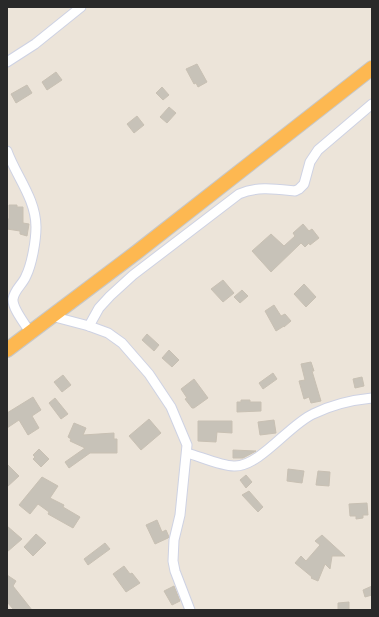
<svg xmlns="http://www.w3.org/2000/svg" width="379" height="617" font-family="'Archivo Narrow',sans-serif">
<rect width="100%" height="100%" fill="#ece4d9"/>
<g fill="#c7c2b8" stroke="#c8c0b3">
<polygon points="197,64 207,82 198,87 196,83 194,84 186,69"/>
<polygon points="56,72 62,80 47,90 42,82"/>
<polygon points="27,85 32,93 16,103 11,94"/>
<polygon points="162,87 169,95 163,100 156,93"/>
<polygon points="169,107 176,113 167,123 160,117"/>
<polygon points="137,116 144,125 134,133 127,124"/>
<polygon points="9,205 17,205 17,207 23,207 23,223 29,224 27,236 20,234 20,231 7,229 7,219 9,219"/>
<polygon points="303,224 309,231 312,229 319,238 310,245 309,243 305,247 301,243 271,272 252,251 271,234 284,246 295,236 293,233"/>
<polygon points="223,280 234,293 223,302 211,289"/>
<polygon points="304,284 316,297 306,307 294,294"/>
<polygon points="242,290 248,296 240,303 234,297"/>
<polygon points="274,305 281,316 285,314 291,321 284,327 284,326 276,331 265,311"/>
<polygon points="147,334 159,345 154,351 142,340"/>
<polygon points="169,350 179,360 172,367 162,358"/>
<polygon points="311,362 314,371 312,371 321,401 311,403 309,397 304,399 299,381 305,380 301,364"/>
<polygon points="273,373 277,379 263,389 259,383"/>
<polygon points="63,375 71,385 62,392 54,382"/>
<polygon points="362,377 364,386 355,388 353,379"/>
<polygon points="194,379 208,398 194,408 192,408 185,399 187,398 181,389"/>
<polygon points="33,397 41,410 32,416 39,428 28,435 19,420 7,428 7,413"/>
<polygon points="55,398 68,414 61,419 49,403"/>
<polygon points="241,400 250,400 250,402 261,402 261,411 237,412 237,402 241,402"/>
<polygon points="149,419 161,433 141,450 129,436"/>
<polygon points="274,420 276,433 260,435 258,422"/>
<polygon points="198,421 232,421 232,433 217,432 216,442 198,441"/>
<polygon points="74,423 86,428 83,435 114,433 114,439 117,439 117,453 90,453 69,468 65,462 85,448 70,441 71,439 68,437"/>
<polygon points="39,449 49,459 41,467 33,459 35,457 33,455"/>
<polygon points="233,450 256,451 243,458 233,458"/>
<polygon points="7,464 19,476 7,487"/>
<polygon points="288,469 304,471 302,483 287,481"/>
<polygon points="318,471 330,472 329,486 316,485"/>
<polygon points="246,475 252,482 246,488 240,480"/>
<polygon points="42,477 58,486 50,498 64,505 63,507 80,517 73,528 48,514 49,512 38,504 30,514 19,505"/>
<polygon points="249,491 263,507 258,512 242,495"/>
<polygon points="367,503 368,515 363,515 363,518 356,519 356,516 350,516 349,504"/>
<polygon points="157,520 162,532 166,530 169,537 168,538 155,544 146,525"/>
<polygon points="7,526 22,539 7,552"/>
<polygon points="36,534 46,543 33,556 24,547"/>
<polygon points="322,535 345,556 332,556 330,569 325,564 318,581 311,578 312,577 295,563 301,556 306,561 320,545 315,541"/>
<polygon points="105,543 110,549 88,565 84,559"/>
<polygon points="124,566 130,574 132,573 140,583 126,592 113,574"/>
<polygon points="7,575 16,581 13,586 32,610 14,610 7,602"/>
<polygon points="174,586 180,601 172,605 164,591"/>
<polygon points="372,586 372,595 365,597 363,590"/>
<polygon points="349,602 349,610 338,610 338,603"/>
</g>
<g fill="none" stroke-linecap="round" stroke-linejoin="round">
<defs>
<g id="minor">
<polyline points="7,62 35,44 81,7"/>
<path d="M7,151C16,176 36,199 36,227C36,240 32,264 26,276C23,284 14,290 13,299C12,308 25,324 30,332"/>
<polyline points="51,316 89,326 108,333 122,343 149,374 171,407 187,445 180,515 174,540 173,561 175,571 190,610"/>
<path d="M89,326L99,308L110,296L133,275L239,194C257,186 276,189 295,191L299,189L304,184L310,162L318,150L372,104"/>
<path d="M187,453C199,456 223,467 235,466C260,466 289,425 313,414C331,405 352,400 372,398"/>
</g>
<polyline id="trunk" points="7,350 137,252 372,68"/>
</defs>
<use href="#minor" stroke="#ced2e3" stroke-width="11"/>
<use href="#trunk" stroke="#c7c7c7" stroke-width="16"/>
<use href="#minor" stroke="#fff" stroke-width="9"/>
<use href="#trunk" stroke="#fdb851" stroke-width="14"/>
</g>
<rect width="379" height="617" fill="none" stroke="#292929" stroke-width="16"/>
</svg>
